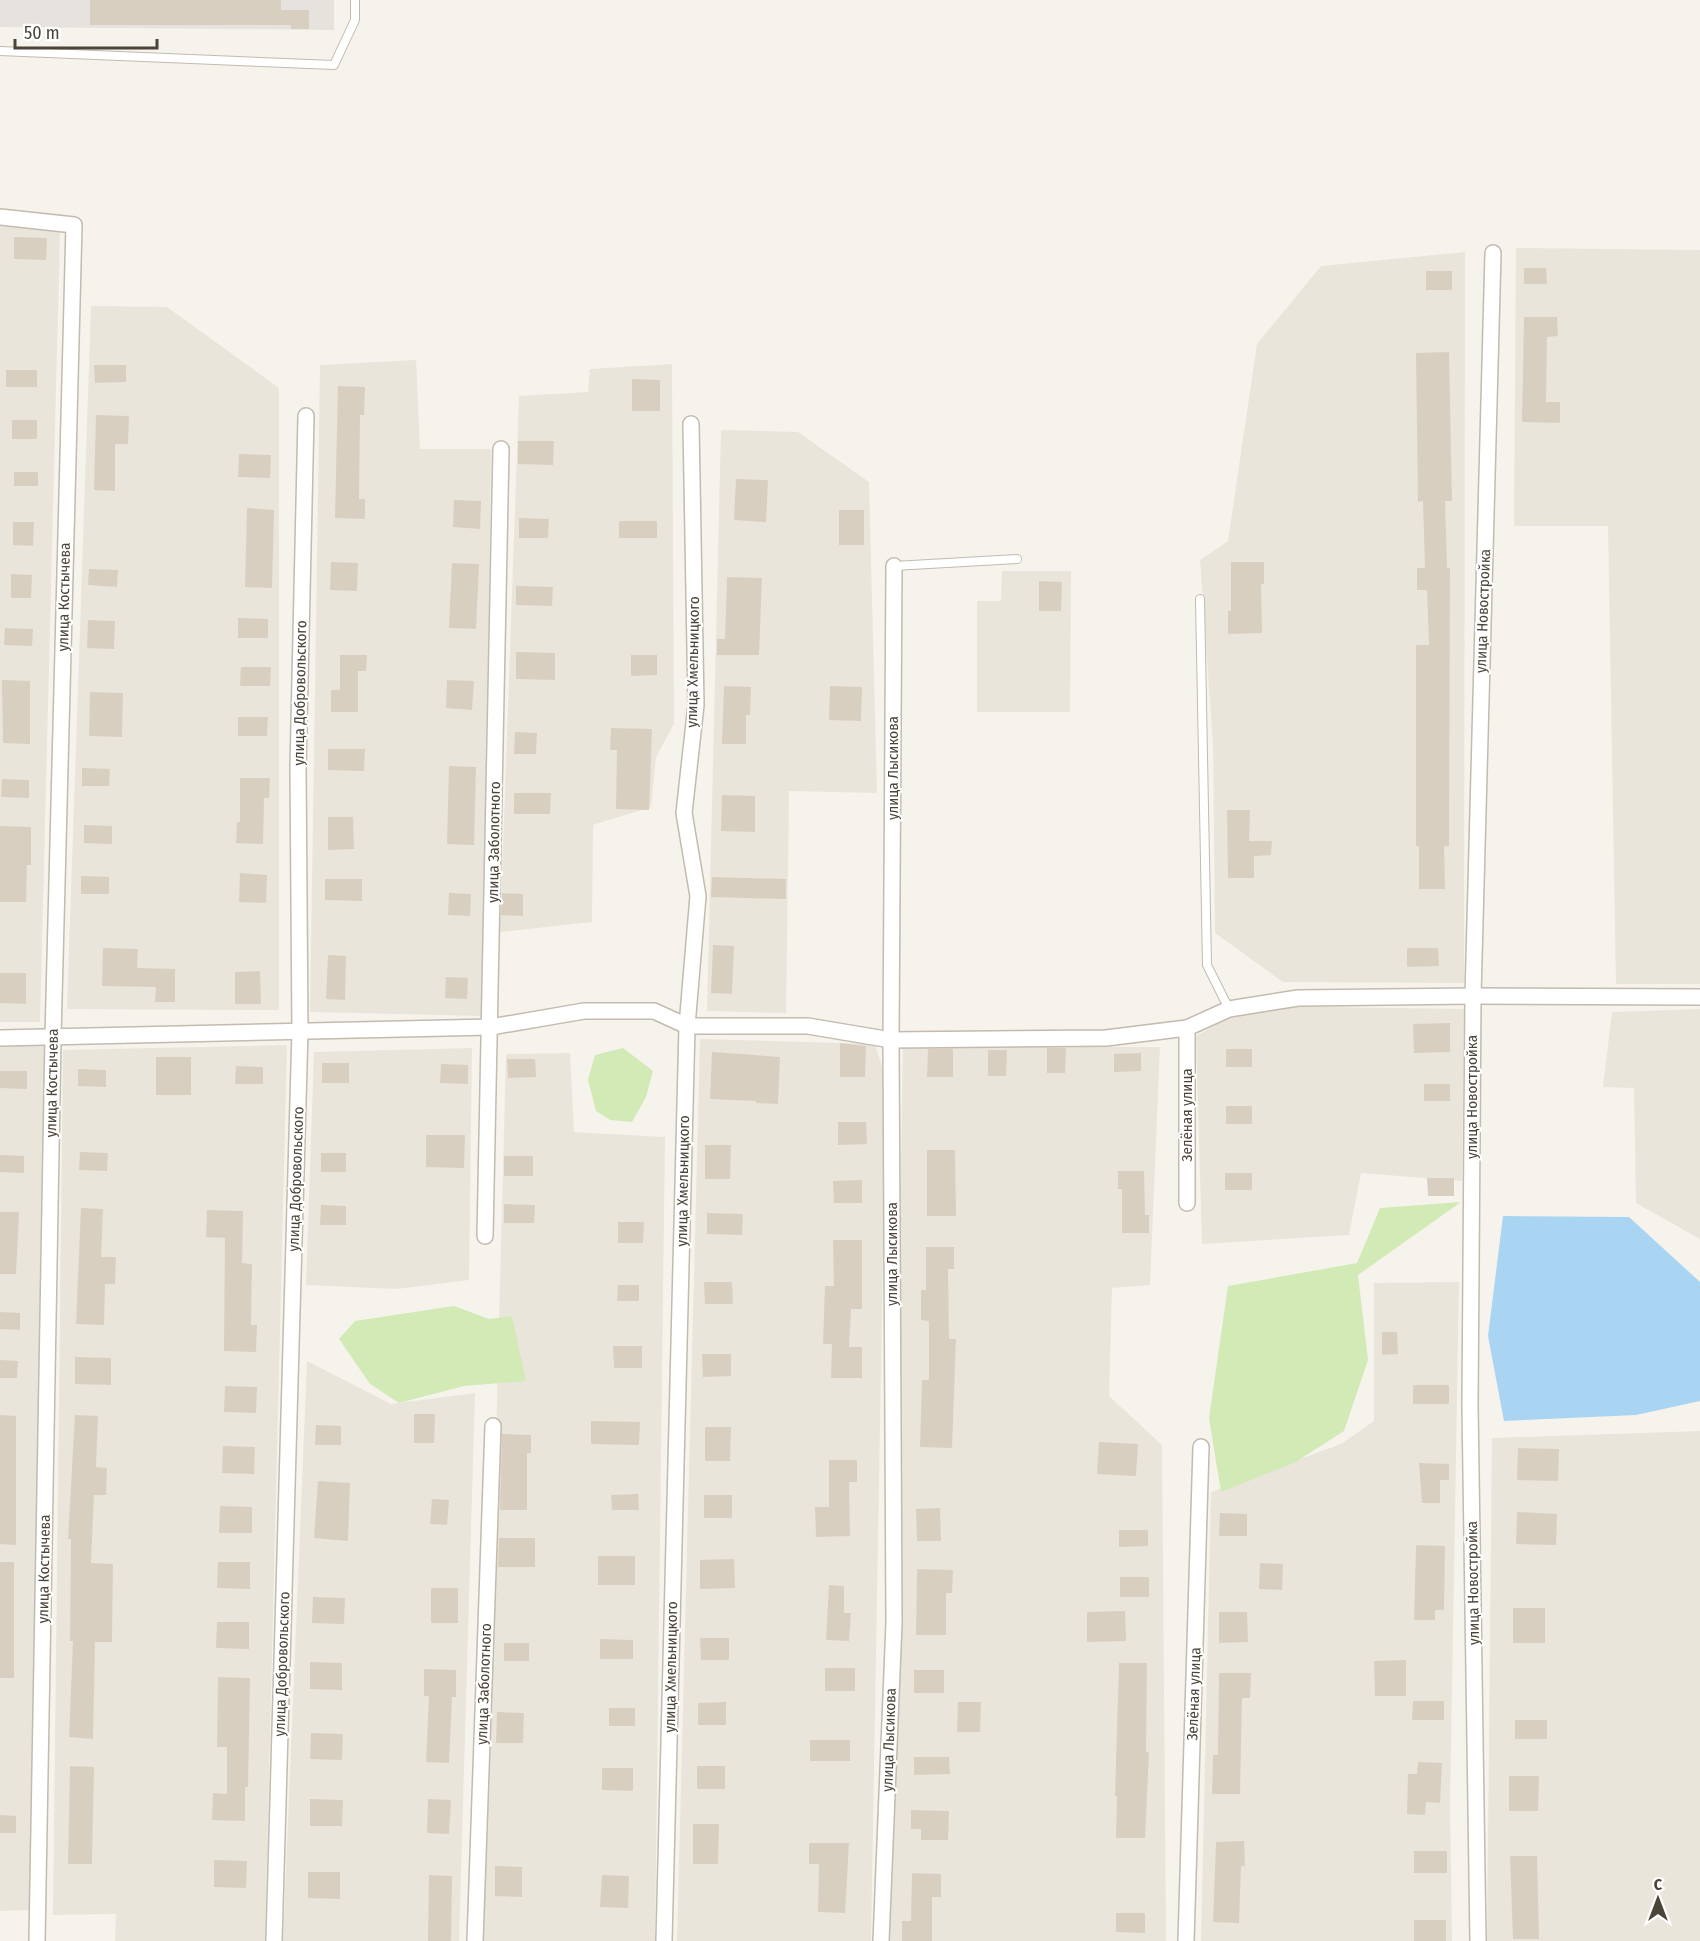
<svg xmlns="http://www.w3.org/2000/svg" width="1700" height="1941" font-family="'Fira Sans Condensed',sans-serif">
<rect width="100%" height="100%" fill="#f6f3ec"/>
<g fill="#eae5da">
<polygon points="0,226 60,231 40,1022 0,1022"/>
<polygon points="1516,248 1700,250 1700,984 1616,984 1608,526 1514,526"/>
<polygon points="1465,252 1464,983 1283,982 1215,933 1213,744 1200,560 1228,541 1257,344 1321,266"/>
<polygon points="91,306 167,307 279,388 279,1010 67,1009"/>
<polygon points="416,360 420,449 491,449 484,1016 310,1012 320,365"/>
<polygon points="672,364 674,724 656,757 651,807 593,825 592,922 500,932 519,396 588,392 590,369"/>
<polygon points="721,430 798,432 869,482 877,793 789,791 786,1013 707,1011"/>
<polygon points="1002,571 1071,571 1070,712 977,712 977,601 1001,601"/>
<polygon points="1249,1006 1464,1009 1462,1181 1361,1173 1349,1235 1202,1244 1196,1036"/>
<polygon points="1700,1009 1700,1239 1636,1203 1634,1088 1603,1087 1612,1012"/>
<polygon points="700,1039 875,1044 886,1080 871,1941 677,1941"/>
<polygon points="48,1044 30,1910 0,1911 0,1046"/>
<polygon points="287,1045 265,1941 115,1941 116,1914 53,1915 63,1050"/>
<polygon points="903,1047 1160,1047 1150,1285 1112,1288 1109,1396 1162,1445 1166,1941 887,1941"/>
<polygon points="472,1048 469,1280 397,1289 306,1285 314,1052"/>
<polygon points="570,1053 574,1132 665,1137 655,1941 483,1941 506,1054"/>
<polygon points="1459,1282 1450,1803 1452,1941 1201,1941 1211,1492 1341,1444 1374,1421 1374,1283"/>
<polygon points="307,1361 391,1404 475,1393 459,1941 283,1941"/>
<polygon points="1700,1431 1700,1941 1487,1941 1492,1438"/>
</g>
<polygon fill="#e6e2dd" points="0,0 334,0 334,30 0,27"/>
<g fill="#d2eab5">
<polygon points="623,1048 653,1071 646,1097 632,1122 610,1120 596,1111 588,1080 595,1055"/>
<polygon points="1461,1202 1358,1275 1368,1360 1344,1431 1294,1463 1221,1492 1209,1418 1228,1286 1357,1263 1380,1208"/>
<polygon points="454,1306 489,1319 512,1316 526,1381 464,1386 399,1403 370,1384 339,1339 355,1321"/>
</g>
<polygon fill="#a9d4f2" points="1503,1216 1629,1217 1700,1282 1700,1401 1636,1415 1504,1421 1488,1336"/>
<g fill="#d8cfc1">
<polygon points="90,0 281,0 281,10 309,10 309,29 291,29 291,25 90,25"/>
<polygon points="14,237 47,238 46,260 14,259"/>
<polygon points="1524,268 1546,268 1547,284 1524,284"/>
<rect x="1426" y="271" width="26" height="19"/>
<polygon points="1524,317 1557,317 1558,336 1547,337 1546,402 1560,402 1560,423 1522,422"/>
<polygon points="1449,352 1452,501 1445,501 1447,568 1450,568 1449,846 1444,846 1445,889 1419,889 1419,846 1416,846 1416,645 1429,645 1427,590 1417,590 1417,568 1425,568 1423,501 1418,502 1416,353"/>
<polygon points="94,365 126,365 126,382 95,383"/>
<rect x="6" y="370" width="31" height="17"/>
<polygon points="632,379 660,380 660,411 632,411"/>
<polygon points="338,386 365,387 364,415 360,415 359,499 365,499 365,519 335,518"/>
<polygon points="96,415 129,416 128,444 115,444 115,491 94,490"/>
<rect x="12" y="420" width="25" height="19"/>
<polygon points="518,441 554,441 553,465 518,464"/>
<polygon points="239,454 271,455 270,478 238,477"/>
<rect x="14" y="472" width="24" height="14"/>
<polygon points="736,479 768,480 766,522 734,520"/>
<polygon points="454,500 481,501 480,529 453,527"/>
<polygon points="247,508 274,510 272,588 245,587"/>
<rect x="839" y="510" width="25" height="35"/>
<polygon points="519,518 549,519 548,538 519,538"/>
<rect x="619" y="521" width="38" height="17"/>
<polygon points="13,522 34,522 33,546 13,545"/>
<polygon points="331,562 358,563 357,591 330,590"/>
<polygon points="1231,562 1264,562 1264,584 1261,584 1262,633 1228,634 1228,611 1231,611"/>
<polygon points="452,563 479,564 476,629 449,628"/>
<polygon points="89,569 118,570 117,587 88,585"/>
<polygon points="11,574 32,575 31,598 11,598"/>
<polygon points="727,577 762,578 759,655 717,655 717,639 725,639"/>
<polygon points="1039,581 1062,582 1061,611 1039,611"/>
<polygon points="516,586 553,587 552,606 516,605"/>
<polygon points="238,618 268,619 268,638 238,638"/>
<polygon points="88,620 115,621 114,649 87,648"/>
<polygon points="5,628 33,629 32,646 4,645"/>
<polygon points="516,652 555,653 555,680 516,679"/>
<polygon points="340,655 367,655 366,671 358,671 358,712 331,712 331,690 340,690"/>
<polygon points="631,655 657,655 657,675 631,676"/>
<polygon points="241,667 271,667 270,686 240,686"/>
<polygon points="2,680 30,681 30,744 3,743"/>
<polygon points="447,680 474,681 472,710 446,708"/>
<polygon points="724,686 751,687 750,715 746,715 746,744 722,744"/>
<polygon points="830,686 862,687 861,721 829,720"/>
<polygon points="90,692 123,693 122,737 89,736"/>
<polygon points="238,717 268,717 267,736 238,736"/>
<polygon points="611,728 652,729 649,810 616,809 617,750 610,750"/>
<polygon points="515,732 537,733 536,754 514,754"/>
<polygon points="328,749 365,749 364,771 328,770"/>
<polygon points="449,766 476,767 474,845 447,844"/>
<polygon points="82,768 110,769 109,786 82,786"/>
<polygon points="240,778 270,778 269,798 264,798 263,844 236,843 237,822 240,822"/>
<polygon points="2,779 29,780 29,798 1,797"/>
<polygon points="514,793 551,793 550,814 514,814"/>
<polygon points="722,795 755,796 755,832 721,831"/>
<polygon points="1227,810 1250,810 1249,841 1272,841 1271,855 1254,856 1254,878 1228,878"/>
<polygon points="328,817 353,817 354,849 328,850"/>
<polygon points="84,825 112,826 112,844 84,843"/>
<polygon points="0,826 31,827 31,865 27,865 26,902 0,902"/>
<polygon points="240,873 267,875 266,903 239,902"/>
<polygon points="81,876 109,877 109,894 81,894"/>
<polygon points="712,877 786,879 786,899 711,897"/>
<polygon points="325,879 362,879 362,901 325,900"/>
<polygon points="449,893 471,894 470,916 448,915"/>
<polygon points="502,893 523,894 523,916 501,915"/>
<polygon points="713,945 734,946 732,994 711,993"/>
<polygon points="103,948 138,949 137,968 175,969 175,1002 155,1002 156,987 102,986"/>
<polygon points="1407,948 1438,948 1439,966 1407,967"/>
<polygon points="328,955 346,956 345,1000 326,999"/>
<polygon points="260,971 261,1004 235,1004 235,972"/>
<polygon points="0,973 26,973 26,1004 0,1003"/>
<polygon points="446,977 468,978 467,999 445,998"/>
<polygon points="1450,1023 1450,1052 1414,1053 1413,1024"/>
<polygon points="840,1043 866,1046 865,1077 840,1077"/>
<polygon points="1047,1048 1066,1048 1065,1073 1047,1073"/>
<polygon points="928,1049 953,1049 953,1077 927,1077"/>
<rect x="1226" y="1049" width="26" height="18"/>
<polygon points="988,1050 1007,1050 1006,1076 988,1076"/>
<polygon points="712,1052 780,1057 778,1104 756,1103 756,1101 710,1099"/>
<polygon points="1141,1053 1141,1071 1114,1072 1114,1054"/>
<rect x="156" y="1057" width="35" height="38"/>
<polygon points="507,1059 535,1059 536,1077 508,1078"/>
<rect x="322" y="1063" width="27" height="20"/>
<polygon points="441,1064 468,1065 468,1084 440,1083"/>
<polygon points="236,1066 263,1067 263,1084 235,1084"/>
<polygon points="78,1069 106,1070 106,1087 78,1086"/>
<polygon points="0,1071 27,1071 27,1089 0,1088"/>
<rect x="1424" y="1084" width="26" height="17"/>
<rect x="1226" y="1106" width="26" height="18"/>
<polygon points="838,1122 866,1122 867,1144 838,1145"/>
<polygon points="426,1135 465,1135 464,1168 426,1167"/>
<polygon points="705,1145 731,1145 730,1179 705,1179"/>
<polygon points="927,1150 955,1150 956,1216 927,1216"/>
<polygon points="80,1152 108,1153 107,1171 79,1170"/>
<rect x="321" y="1153" width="25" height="19"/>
<polygon points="0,1155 24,1156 24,1173 0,1172"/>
<rect x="504" y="1156" width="29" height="20"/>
<polygon points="1118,1171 1144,1171 1145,1215 1149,1215 1149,1233 1122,1233 1122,1189 1118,1189"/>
<rect x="1225" y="1173" width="27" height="17"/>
<polygon points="1427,1178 1454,1178 1454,1196 1428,1196"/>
<polygon points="862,1180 862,1203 834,1203 833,1181"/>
<polygon points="504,1204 535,1205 534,1223 504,1223"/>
<polygon points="321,1205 346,1206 346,1225 320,1225"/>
<polygon points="81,1208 103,1209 101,1257 116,1257 115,1284 105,1284 104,1325 76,1324"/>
<polygon points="207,1210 243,1211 242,1263 252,1264 251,1325 257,1325 256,1352 224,1351 225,1238 206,1237"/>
<polygon points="0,1212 19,1212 16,1274 0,1274"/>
<polygon points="707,1213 743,1214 742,1235 707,1234"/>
<polygon points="618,1222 644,1222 643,1243 618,1243"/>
<polygon points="833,1240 862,1240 862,1309 851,1309 849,1347 862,1347 862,1378 831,1378 832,1344 823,1344 825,1286 834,1286"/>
<polygon points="926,1247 954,1247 954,1269 948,1269 949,1339 956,1339 952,1448 920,1447 922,1380 929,1380 929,1321 921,1320 921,1290 926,1290"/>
<polygon points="704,1282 732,1282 733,1304 705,1304"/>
<polygon points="618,1285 639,1285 639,1301 617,1301"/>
<polygon points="0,1312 20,1313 20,1330 0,1329"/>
<polygon points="1382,1332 1397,1332 1398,1354 1382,1355"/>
<polygon points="613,1346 642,1346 642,1368 614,1368"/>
<polygon points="702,1354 731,1354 731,1376 703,1377"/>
<polygon points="75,1357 111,1358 111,1385 75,1384"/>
<polygon points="0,1360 18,1361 17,1378 0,1378"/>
<rect x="1413" y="1385" width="36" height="19"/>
<polygon points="225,1386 257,1387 256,1413 224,1412"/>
<polygon points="414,1414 435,1414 434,1443 414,1443"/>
<polygon points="0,1415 16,1416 16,1545 0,1544"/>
<polygon points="75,1415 98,1416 96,1467 107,1468 106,1495 94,1495 91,1563 113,1564 112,1642 95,1642 93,1739 69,1737 73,1641 70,1641 71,1539 68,1539"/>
<polygon points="591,1421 640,1422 639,1445 591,1444"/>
<polygon points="316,1425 341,1426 341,1445 315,1445"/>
<polygon points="705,1427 731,1427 730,1461 705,1461"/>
<polygon points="502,1434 531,1435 531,1453 527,1453 527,1510 500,1510"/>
<polygon points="1099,1442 1138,1444 1136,1476 1097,1474"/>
<polygon points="223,1446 255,1447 254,1474 222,1473"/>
<polygon points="1518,1448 1559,1449 1558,1481 1517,1480"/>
<polygon points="829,1460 857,1460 857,1482 849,1482 850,1536 816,1537 815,1507 829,1507"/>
<polygon points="1419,1463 1449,1464 1449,1480 1440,1480 1440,1503 1422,1503"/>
<polygon points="318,1481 350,1483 348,1541 314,1538"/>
<polygon points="638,1494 639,1510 612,1510 611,1495"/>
<rect x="704" y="1495" width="28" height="23"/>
<polygon points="432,1499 449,1500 447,1525 430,1524"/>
<polygon points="220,1506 252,1507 252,1533 219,1533"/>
<polygon points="940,1508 941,1541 917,1541 916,1509"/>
<polygon points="1517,1512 1557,1514 1556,1545 1516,1544"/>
<polygon points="1220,1513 1247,1514 1247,1536 1219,1536"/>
<polygon points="1119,1530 1148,1530 1148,1546 1119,1547"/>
<polygon points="499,1538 535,1538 535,1567 498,1567"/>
<polygon points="1416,1545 1445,1546 1444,1610 1435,1610 1435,1620 1414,1620"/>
<rect x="598" y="1556" width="37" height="29"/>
<polygon points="734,1559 735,1588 700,1589 700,1560"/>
<rect x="0" y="1562" width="14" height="116"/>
<polygon points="218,1562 250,1562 250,1589 217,1588"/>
<polygon points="1260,1563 1283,1564 1282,1590 1259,1589"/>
<polygon points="917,1569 953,1570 952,1593 946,1593 946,1635 916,1635"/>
<rect x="1120" y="1577" width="29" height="20"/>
<polygon points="829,1585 844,1586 844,1613 851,1613 849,1641 826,1640"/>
<rect x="431" y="1588" width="27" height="35"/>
<polygon points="313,1597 345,1598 344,1624 312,1623"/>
<rect x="1513" y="1608" width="32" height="35"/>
<polygon points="1125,1611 1126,1641 1087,1642 1087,1612"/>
<polygon points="1219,1612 1247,1612 1248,1642 1219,1643"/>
<polygon points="217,1622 249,1622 249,1649 216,1648"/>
<polygon points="700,1638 729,1638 729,1660 701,1660"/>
<polygon points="600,1639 633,1640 633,1659 600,1659"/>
<rect x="504" y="1643" width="25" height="18"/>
<polygon points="1406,1660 1406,1696 1375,1696 1374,1661"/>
<polygon points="310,1662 342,1663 342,1690 310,1689"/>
<polygon points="1119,1663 1147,1663 1146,1752 1149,1752 1145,1838 1116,1838 1117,1796 1115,1796"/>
<rect x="825" y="1668" width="30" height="23"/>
<polygon points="424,1669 456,1670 456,1697 452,1697 449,1763 426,1762 429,1696 424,1696"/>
<rect x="914" y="1670" width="30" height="23"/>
<polygon points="1219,1673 1251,1673 1250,1698 1242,1698 1240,1794 1212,1794 1213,1755 1218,1755"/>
<polygon points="218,1677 250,1678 248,1787 245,1787 245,1821 212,1820 213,1793 227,1794 227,1747 217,1747"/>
<polygon points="1413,1701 1444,1701 1444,1720 1412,1720"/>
<polygon points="726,1702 726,1725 698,1725 698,1703"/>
<polygon points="958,1702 981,1702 980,1732 957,1732"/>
<rect x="609" y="1708" width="26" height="18"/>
<polygon points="497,1712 524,1713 523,1743 496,1743"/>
<rect x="1515" y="1720" width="32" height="19"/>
<polygon points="311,1733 343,1734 342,1760 310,1759"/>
<rect x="810" y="1740" width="40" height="21"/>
<polygon points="914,1757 949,1757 950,1774 914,1775"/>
<polygon points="1418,1762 1442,1763 1440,1803 1426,1802 1425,1815 1407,1814 1408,1774 1417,1774"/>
<polygon points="70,1766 94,1767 92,1864 68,1864"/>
<rect x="697" y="1766" width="28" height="23"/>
<polygon points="602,1768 633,1768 633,1791 602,1790"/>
<polygon points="1509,1776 1539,1776 1538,1811 1509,1811"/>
<polygon points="310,1799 343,1800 342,1826 310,1826"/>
<polygon points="428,1799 451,1800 449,1834 427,1833"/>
<polygon points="911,1810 949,1811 948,1840 921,1840 921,1829 911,1829"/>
<polygon points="0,1815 16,1816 16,1833 0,1833"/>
<polygon points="693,1824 719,1824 718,1864 693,1864"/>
<polygon points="1244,1841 1245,1866 1241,1866 1239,1923 1213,1922 1216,1842"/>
<polygon points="809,1843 849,1843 845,1913 818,1912 819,1864 809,1864"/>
<rect x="1414" y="1851" width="33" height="22"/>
<polygon points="1510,1856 1537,1856 1539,1939 1513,1939"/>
<polygon points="214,1860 247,1861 246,1888 214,1887"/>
<polygon points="495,1866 522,1867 522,1897 495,1896"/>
<polygon points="308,1872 340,1872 340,1899 308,1898"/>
<polygon points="912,1873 941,1874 941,1897 932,1897 932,1941 902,1941 902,1921 911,1921"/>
<polygon points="429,1875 452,1876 451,1941 428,1941"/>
<polygon points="602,1875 629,1876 628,1908 600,1907"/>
<polygon points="1116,1913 1145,1913 1145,1933 1116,1932"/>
<rect x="1414" y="1920" width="32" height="21"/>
</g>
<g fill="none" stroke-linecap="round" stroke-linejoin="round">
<defs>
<g id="service">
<polyline points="0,51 334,65 355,20 355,0"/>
<polyline points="894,566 1017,559"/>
<polyline points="1200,599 1207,965 1229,1009"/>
</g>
<g id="minor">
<polyline points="0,217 74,225 53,1037 37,1941"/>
<polyline points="0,1038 491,1027 584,1011 654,1011 687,1026 808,1026 891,1040 1106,1038 1187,1028 1229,1009 1298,998 1473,996 1700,997"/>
<polyline points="1187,1203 1187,1028"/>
<polyline points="485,1236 501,449"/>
<polyline points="274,1941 300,1031 298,768 306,416"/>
<polyline points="475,1941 493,1426"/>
<polyline points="664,1941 687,1026 698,896 684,813 696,705 691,424"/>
<polyline points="881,1941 894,1623 891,1040 894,566"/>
<polyline points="1186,1941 1201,1447"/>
<polyline points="1478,1941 1470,1405 1473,996 1493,253"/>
</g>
</defs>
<use href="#service" stroke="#c2bbae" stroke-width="10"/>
<use href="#minor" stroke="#c2bbae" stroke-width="18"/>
<use href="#service" stroke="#fff" stroke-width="8"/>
<use href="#minor" stroke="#fff" stroke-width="15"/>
</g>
<g text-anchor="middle" stroke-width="4.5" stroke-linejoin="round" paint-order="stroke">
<g font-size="15" fill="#4b4439" stroke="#fff">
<text transform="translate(64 597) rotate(-89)" y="5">улица Костычева</text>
<text transform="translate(1483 611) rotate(-88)" y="5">улица Новостройка</text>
<text transform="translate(693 662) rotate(-89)" y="5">улица Хмельницкого</text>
<text transform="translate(300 693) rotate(-89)" y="5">улица Добровольского</text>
<text transform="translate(893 768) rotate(-90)" y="5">улица Лысикова</text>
<text transform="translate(494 842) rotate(-89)" y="5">улица Заболотного</text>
<text transform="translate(52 1083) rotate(-89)" y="5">улица Костычева</text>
<text transform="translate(1472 1097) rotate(-90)" y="5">улица Новостройка</text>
<text transform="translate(1187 1115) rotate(-90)" y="5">Зелёная улица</text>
<text transform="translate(296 1179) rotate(-88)" y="5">улица Добровольского</text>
<text transform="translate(683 1181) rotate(-89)" y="5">улица Хмельницкого</text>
<text transform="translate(892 1254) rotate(-90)" y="5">улица Лысикова</text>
<text transform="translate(44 1569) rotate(-89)" y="5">улица Костычева</text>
<text transform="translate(1473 1583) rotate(-91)" y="5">улица Новостройка</text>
<text transform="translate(282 1664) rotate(-88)" y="5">улица Добровольского</text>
<text transform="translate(671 1667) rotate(-89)" y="5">улица Хмельницкого</text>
<text transform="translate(484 1684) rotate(-88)" y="5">улица Заболотного</text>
<text transform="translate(1194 1694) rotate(-88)" y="5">Зелёная улица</text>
<text transform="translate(889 1740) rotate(-88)" y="5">улица Лысикова</text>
</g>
</g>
<g transform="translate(1658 1899)" stroke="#ffffff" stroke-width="4.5" paint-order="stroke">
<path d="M0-4.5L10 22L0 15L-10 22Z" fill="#4b4439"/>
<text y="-9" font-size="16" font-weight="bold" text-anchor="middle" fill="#4b4439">С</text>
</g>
<path d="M15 39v9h142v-9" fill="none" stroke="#4b4439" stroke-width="3"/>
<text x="24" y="39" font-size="18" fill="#4b4439" stroke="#ffffff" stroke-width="4.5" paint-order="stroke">50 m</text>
</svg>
